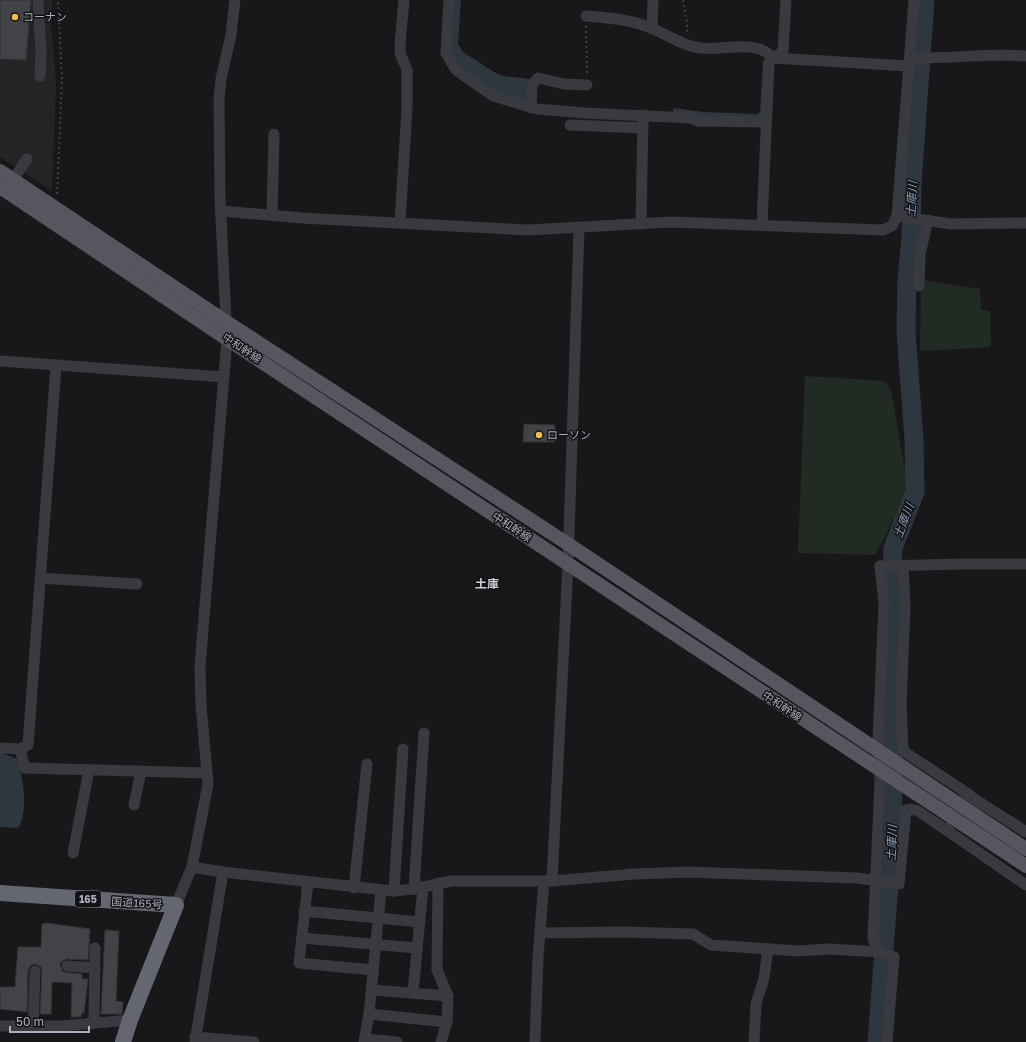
<svg xmlns="http://www.w3.org/2000/svg" width="1026" height="1042" font-family="'Golos Text','Noto Sans JP',sans-serif">
<rect width="100%" height="100%" fill="#18181a"/>
<polygon fill="#242427" points="0,0 52,0 51,21 56,84 52,191 0,157"/>
<g fill="#222a24">
<polygon points="921,280 980,289 981,310 990,311 991,347 920,351"/>
<polygon points="805,376 884,381 891,390 907,482 902,503 875,555 798,553"/>
</g>
<g fill="#2e363e">
<polygon points="453,0 461,0 458,44 463,52 494,72 503,76 530,79 527,101 494,94 462,71 452,55 450,47"/>
<polygon points="763,61 766,65 763,118 700,118 673,113 673,108 704,112 757,114 760,112"/>
<path d="M0,752L17,759C23,777 29,812 18,828L0,827Z"/>
</g>
<g fill="none" stroke-linecap="round" stroke-linejoin="round">
<polyline stroke="#2e363e" stroke-width="19" points="877,1042 893,833 892,571 893,548 915,492 914,439 906,332 907,277 911,239 912,184 925,0"/>
</g>
<g fill="#424347" stroke="#333236">
<polygon points="0,0 31,0 26,60 0,59"/>
<polygon points="524,424 555,425 555,442 523,442"/>
<polygon points="47,923 90,929 88,960 67,959 61,962 60,965 63,972 82,974 82,979 88,979 84,1013 82,1013 81,1017 71,1017 72,983 52,982 51,1014 40,1014 42,971 41,967 36,964 31,965 28,970 27,1012 0,1009 0,987 15,987 18,947 41,947 42,924"/>
<polygon points="105,930 119,931 116,1001 123,1002 122,1014 101,1014"/>
</g>
<g fill="none" stroke-linecap="round" stroke-linejoin="round">
<g stroke="#3f4146" stroke-width="2" stroke-dasharray="2 3" stroke-linecap="butt">
<polyline points="683,0 687,23 687,34"/>
<polyline points="586,26 587,75"/>
<polyline points="57,194 62,79 58,0"/>
</g>
<g stroke="#393a3f" stroke-width="11">
<polyline points="38,0 41,51 40,76"/>
<polyline points="449,0 446,53 456,70 493,96 537,109 585,113 690,118 698,121 766,122"/>
<path d="M586,16C607,18 627,19 646,26C664,32 681,46 700,48C723,51 756,38 773,58L909,66"/>
<polyline points="652,29 653,0"/>
<path d="M910,58C949,59 987,53 1026,56"/>
<polyline points="531,108 532,85 538,78 564,84 587,85"/>
<polyline points="570,125 643,128"/>
<polyline points="13,180 27,159"/>
<polyline points="221,211 302,218 528,230 671,222 883,230 892,226 897,216 914,0"/>
<polyline points="272,215 274,134"/>
<polyline points="897,216 951,224 1026,223"/>
<polyline points="400,222 407,109 407,70 400,53 400,44 404,0"/>
<polyline points="641,224 643,115"/>
<polyline points="762,225 769,62 783,51 786,0"/>
<polyline points="919,286 920,254 928,220"/>
<polyline points="0,361 224,377"/>
<polyline points="903,565 905,607 901,704 903,749 906,753 970,795"/>
<polyline points="40,578 137,584"/>
<polyline points="0,748 20,749 28,745 56,366"/>
<polyline points="20,749 25,768 206,773"/>
<polyline points="965,793 1026,832"/>
<polyline points="134,805 141,771"/>
<polyline points="947,828 952,834 1026,885"/>
<polyline points="73,853 89,770"/>
<polyline points="192,867 223,872 394,891 414,889 451,881 552,881 634,874 688,872 857,878 899,884 906,810 911,809 918,811 952,834"/>
<polyline points="552,881 568,564 579,229"/>
<polyline points="308,882 299,963 373,970"/>
<polyline points="438,883 437,970 448,996 447,1022 441,1042"/>
<polyline points="354,888 367,764"/>
<polyline points="414,889 424,733"/>
<polyline points="394,891 403,749"/>
<polyline points="176,905 192,867 208,784 201,705 200,666 227,339 220,198 219,99 221,79 231,35 235,0"/>
<polyline points="304,911 420,922"/>
<polyline points="540,933 622,932 693,934 711,945 799,951 828,949 881,952"/>
<polyline points="302,938 417,948"/>
<polyline points="67,966 95,968"/>
<polyline points="372,990 448,996"/>
<polyline points="413,993 423,887"/>
<polyline points="369,1014 447,1022"/>
<polyline points="94,1023 95,948"/>
<polyline points="0,1026 62,1026 130,1020"/>
<polyline points="33,1027 35,971"/>
<polyline points="195,1037 254,1042"/>
<polyline points="365,1039 397,1042"/>
<polyline points="195,1042 223,872"/>
<polyline points="364,1042 369,1014 381,890"/>
<polyline points="535,1042 538,957 544,881"/>
<polyline points="754,1042 756,1004 764,978 768,949"/>
<path d="M887,1042L894,957C883,953 876,950 873,938L880,782L878,739L884,604L880,566L964,564H1026"/>
</g>
<g stroke="#55565e" stroke-width="14">
<polyline points="0,171 228,323 568,544 1026,849"/>
<polyline points="0,187 227,339 1026,866"/>
</g>
<polyline stroke="#656770" stroke-width="16" points="0,893 176,905 130,1020 123,1042"/>
</g>
<g fill="#edc13d" stroke="#131315" stroke-width="1.5">
<circle cx="15" cy="17" r="4"/>
<circle cx="539" cy="435" r="4"/>
</g>
<g text-anchor="middle" stroke-width="3" stroke-linejoin="round" paint-order="stroke">
<rect fill="#131315" stroke="#7d8088" stroke-width="1" x="75" y="891" width="26" height="16" rx="3"/>
<g font-size="10" font-weight="bold" fill="#abaeba">
<text x="88" y="903">165</text>
</g>
<g font-size="11" fill="#abaeba" stroke="#131315" text-anchor="start">
<text x="23" y="21">コーナン</text>
<text x="547" y="439">ローソン</text>
</g>
<g font-size="11" fill="#abaeba" stroke="#131315">
<text transform="translate(242 348) rotate(34)" y="4">中和幹線</text>
<text transform="translate(512 527) rotate(33)" y="4">中和幹線</text>
<text transform="translate(782 706) rotate(34)" y="4">中和幹線</text>
<text transform="translate(137 903) rotate(4)" y="4">国道165号</text>
</g>
<g font-size="12" font-style="italic" fill="#8399b3" stroke="#131315">
<text transform="translate(912 199) rotate(-86)" y="4">土庫川</text>
<text transform="translate(904 521) rotate(-69)" y="4">土庫川</text>
<text transform="translate(892 843) rotate(-87)" y="4">土庫川</text>
</g>
<g font-size="12" font-weight="bold" fill="#cccdd6" stroke="#131315">
<text x="487" y="588">土庫</text>
</g>
</g>
<path d="M10 1026v6h79v-6" fill="none" stroke="#abaeba" stroke-width="2"/>
<text x="16" y="1026" font-size="12" fill="#abaeba" stroke="#131315" stroke-width="3" paint-order="stroke">50 m</text>
</svg>
